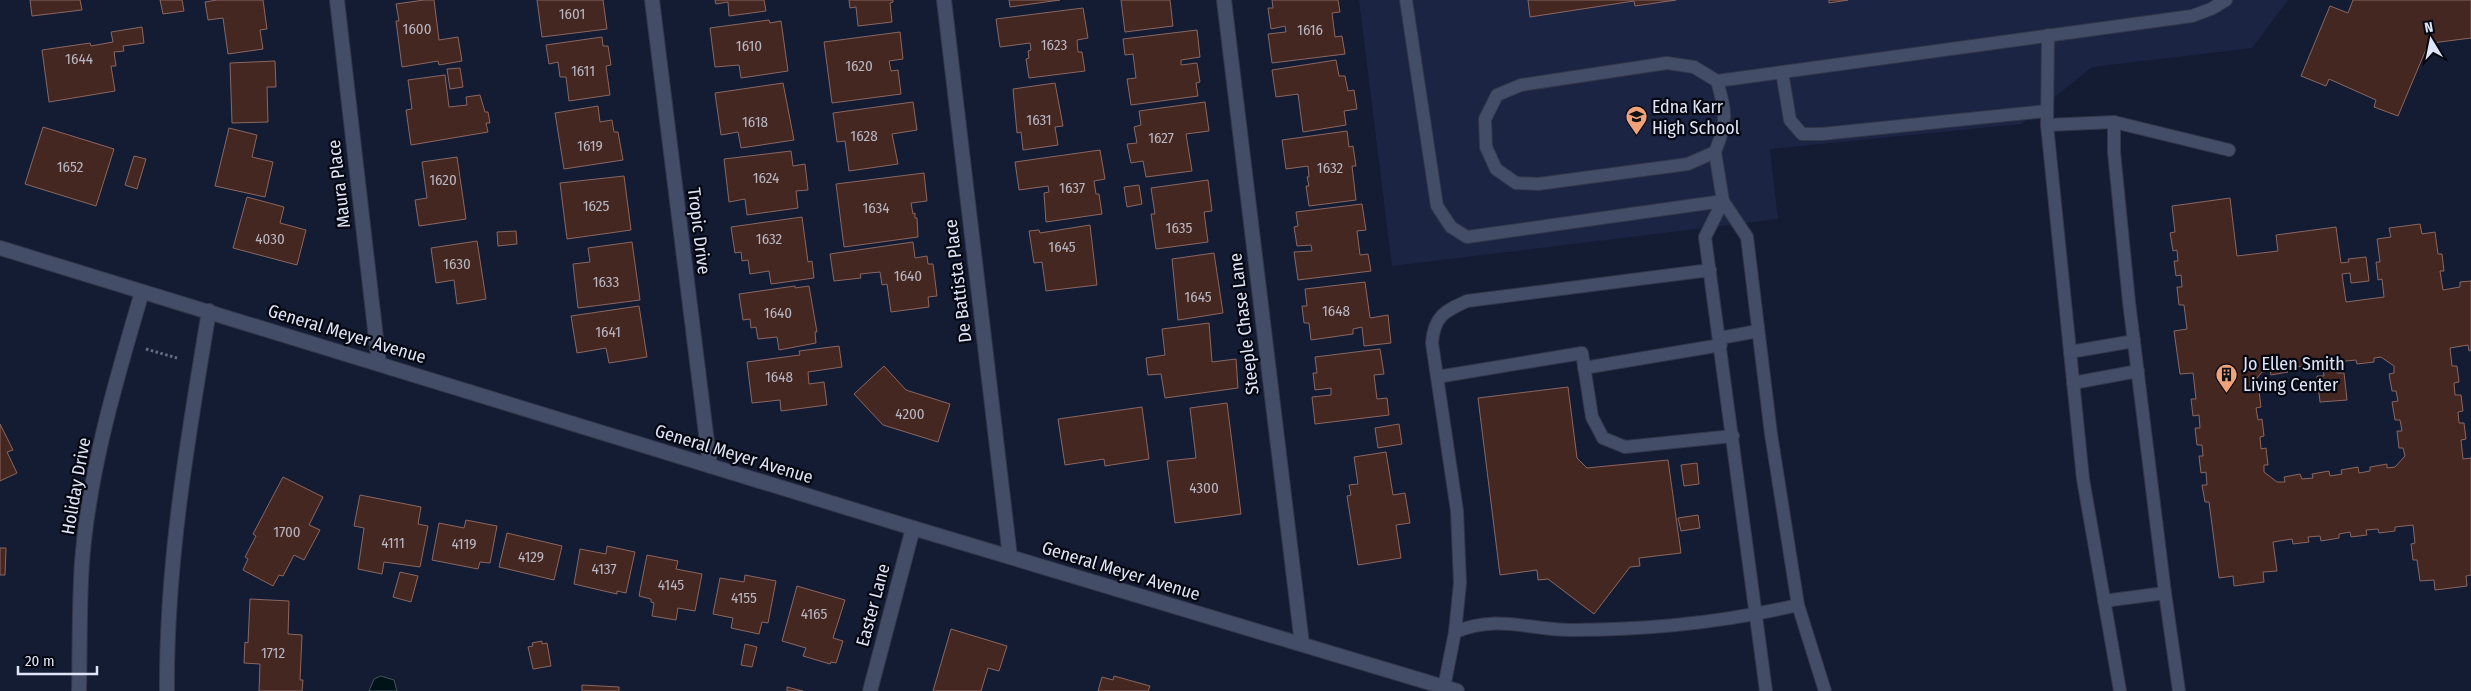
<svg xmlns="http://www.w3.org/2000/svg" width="2471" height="691" font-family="'Fira Sans Condensed',sans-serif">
<rect width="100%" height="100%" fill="#141c34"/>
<polygon fill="#1b2442" points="1359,0 2288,0 2252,48 2092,67 2021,124 1770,149 1778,219 1392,266"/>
<polygon fill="#001319" stroke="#43525b" points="381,676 394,680 397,691 369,691 374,679"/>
<g fill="#452722" stroke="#8a6660" fill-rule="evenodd">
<polygon points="30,0 80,0 82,10 32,16"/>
<polygon points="160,0 182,0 184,11 163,14"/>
<polygon points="217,0 263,0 267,29 260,30 263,49 228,54 223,18 208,20 205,2"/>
<polygon points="424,0 434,0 439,40 458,37 462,61 439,65 438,61 402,67 396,21 399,21 396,4"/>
<polygon points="537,0 603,0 607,29 542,37"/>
<polygon points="715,0 764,0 766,11 729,16 728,2 716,4"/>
<polygon points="849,0 893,0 893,2 890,3 892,22 858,26 856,7 850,8"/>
<polygon points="1009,0 1060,0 1010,7"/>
<polygon points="1121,0 1170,0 1173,26 1125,32"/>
<polygon points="1272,0 1338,0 1340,12 1332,13 1335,37 1342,36 1345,54 1272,63 1268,34 1286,32 1285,26 1271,29 1268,8 1273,8"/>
<polygon points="1528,0 1676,0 1635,6 1634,1 1530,17"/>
<polygon points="1829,0 1848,0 1829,3"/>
<polygon points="2353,0 2471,0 2471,38 2432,43 2427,47 2398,116 2374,107 2376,100 2329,79 2326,86 2301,76 2330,6 2348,13"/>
<polygon points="1083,8 1088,38 1077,40 1078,52 1082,52 1085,71 1029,78 1026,59 1029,58 1028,51 1031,50 1030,43 1000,47 996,19"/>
<polygon points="769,20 770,23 781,21 788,71 741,78 739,65 715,67 710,28"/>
<polygon points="142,27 144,43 123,46 124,51 114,52 116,66 111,66 115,91 49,102 42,50 90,43 91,46 113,42 111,32"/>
<polygon points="1197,30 1200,57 1181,60 1181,65 1197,63 1200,82 1196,83 1198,96 1131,105 1127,79 1136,78 1133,54 1125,55 1123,39"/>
<polygon points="900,32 903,59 889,61 891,71 898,70 901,94 832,103 824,42"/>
<polygon points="602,37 603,46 608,46 611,65 606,66 610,95 569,101 566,77 560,77 558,62 549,64 546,45"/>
<polygon points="1336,60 1339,76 1345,76 1348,91 1354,90 1357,109 1344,111 1346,125 1303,132 1298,94 1276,97 1272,70"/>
<polygon points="275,61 276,87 267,87 268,122 232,123 230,63"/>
<polygon points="460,68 463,87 450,89 447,69"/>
<polygon points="445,75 449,107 467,105 466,97 480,95 485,112 488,112 490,123 486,123 488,132 411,145 406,110 412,109 408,80"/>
<polygon points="783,83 794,140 741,148 738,132 721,135 715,93"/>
<polygon points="1055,83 1063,126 1055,127 1058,145 1023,150 1021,132 1017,133 1013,89"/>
<polygon points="913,102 917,130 892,134 898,164 849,171 845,141 837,142 833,113"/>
<polygon points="1205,102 1209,131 1186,134 1192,171 1146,177 1143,161 1131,163 1127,144 1137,143 1134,127 1141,125 1139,111"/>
<polygon points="598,106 600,122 612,120 614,132 618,132 623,160 564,169 555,113"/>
<polygon points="43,127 114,149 96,206 25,184"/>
<polygon points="229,128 257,135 252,157 273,162 265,197 215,186"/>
<polygon points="1347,131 1349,147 1353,146 1356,166 1352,166 1356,200 1309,206 1306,186 1309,186 1307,177 1309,177 1308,166 1286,169 1282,140"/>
<polygon points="1100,150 1105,179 1094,181 1096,194 1099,194 1102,214 1046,222 1044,193 1049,192 1048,186 1019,190 1015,162"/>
<polygon points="791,151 793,166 805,164 808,190 796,191 798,208 747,215 745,199 729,202 724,159"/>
<polygon points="134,156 146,159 137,189 125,185"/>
<polygon points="457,157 466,219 419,226 415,200 427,198 422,162"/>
<polygon points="924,173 927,201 911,203 913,214 915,213 915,218 917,218 918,237 844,247 836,184"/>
<polygon points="624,176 631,230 567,239 560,183"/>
<polygon points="1208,180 1212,211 1204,212 1208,242 1156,249 1151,214 1155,214 1151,188"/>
<polygon points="1139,185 1142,204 1127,207 1124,187"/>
<polygon points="247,197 284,207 280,223 306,230 297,265 233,248"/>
<path d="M2230,198L2237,256L2278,251L2276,235L2336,227L2341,263L2349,262L2348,259L2366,257L2369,281L2351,283L2350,273L2342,274L2346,302L2384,297L2382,279L2378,280L2376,262H2380L2377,239L2391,237L2389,228L2420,224L2422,234L2435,232L2438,254H2442L2444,271H2440L2443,290L2460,287V282L2471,281V350L2469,351L2468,345L2450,348L2452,366H2457L2459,382L2454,383L2455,395H2461L2463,411L2458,412L2459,423H2464L2466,439L2461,440L2463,459L2471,458V575L2466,576L2467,586L2435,590L2434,580L2420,581L2417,560H2413L2411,544L2415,543L2413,525L2395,527V531L2379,533L2378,529L2366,530L2367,535L2351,537L2350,532L2339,534V538L2321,541L2320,536L2308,537L2309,542L2293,544L2292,539L2273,542L2277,571L2263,572L2264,582L2234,586L2233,576L2219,578L2209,502H2205L2202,485H2207L2206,472L2201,473L2199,456H2203L2202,445H2197L2195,428H2200L2199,415L2193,416L2191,399H2196L2193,373L2180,374L2174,331L2187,329L2184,305H2179L2177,287H2182L2181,275L2176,276L2174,261H2178L2177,250L2173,251L2170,233L2175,232L2172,206ZM2381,357L2394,366V373L2389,374L2392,391H2396L2398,401L2392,402L2395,420H2400L2402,431H2397L2399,448H2403L2405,456L2395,467L2387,468V464L2370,467V471L2359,473L2358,467L2341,470L2342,474L2330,476L2329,471L2312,474L2313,478L2302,479L2300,474L2284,477L2285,482H2277L2264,472V465H2268L2266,448L2261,449L2260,437L2264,436L2262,419L2258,420L2256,408L2261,407L2259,391H2254L2253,383L2262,372L2270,371L2271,375L2288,372L2287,368L2322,364L2324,376H2317L2320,402L2347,400L2344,373H2337L2336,362L2356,360L2357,364L2374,362V358Z"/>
<polygon points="1362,204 1366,230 1357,231 1360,255 1368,254 1371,271 1298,280 1294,252 1312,251 1311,245 1297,246 1294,227 1298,226 1296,212"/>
<polygon points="802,217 808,262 812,261 814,278 771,284 769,271 750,274 748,260 742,261 741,252 735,253 731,227"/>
<polygon points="1090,225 1097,285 1046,291 1042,262 1034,263 1029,231 1039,230 1040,233"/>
<polygon points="516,231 517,244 498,246 497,232"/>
<polygon points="477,241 486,299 457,304 454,280 436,283 431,248"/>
<polygon points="632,242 640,300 578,308 573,264 590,262 588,248"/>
<polygon points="913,242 915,258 927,256 928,264 933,264 937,296 928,297 929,307 891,312 887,284 882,285 880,272 860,274 861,278 834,281 830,254"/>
<polygon points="1214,253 1223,313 1178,320 1172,259"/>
<polygon points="1365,282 1370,318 1388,315 1391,343 1364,346 1362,327 1353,329 1353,334 1311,340 1309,323 1304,323 1302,306 1307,306 1305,289"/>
<polygon points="795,286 795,288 809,286 817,332 815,332 816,343 779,350 777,337 758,339 756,327 751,328 750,319 743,320 739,294"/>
<polygon points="639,306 647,357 609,363 606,348 577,353 571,316"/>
<polygon points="1209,323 1212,362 1236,359 1238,388 1165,398 1161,374 1148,375 1146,358 1165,355 1162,329"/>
<polygon points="839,346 842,367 808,372 809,384 824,382 827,405 781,411 780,400 752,403 747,362 800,355 799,351"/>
<polygon points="1380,349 1384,374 1374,375 1377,399 1387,398 1389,415 1315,424 1312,397 1331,395 1331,388 1315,390 1313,373 1317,373 1315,357"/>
<polygon points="884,366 906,390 950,404 938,442 883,425 854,394"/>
<polygon points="1568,387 1577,458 1587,468 1668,460 1681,553 1639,558 1640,566 1630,567 1594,614 1548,579 1538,580 1537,570 1500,575 1478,398"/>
<polygon points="1227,403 1241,514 1175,523 1167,461 1196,458 1190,408"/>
<polygon points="1142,407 1149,459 1105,466 1104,459 1065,465 1058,419"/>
<polygon points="0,424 13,450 7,452 17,473 0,481"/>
<polygon points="1399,424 1402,444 1378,448 1375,428"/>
<polygon points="1386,452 1393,495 1405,493 1410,523 1396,525 1401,558 1358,565 1347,496 1351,495 1349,485 1358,484 1354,457"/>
<polygon points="1697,463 1699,484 1684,486 1681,465"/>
<polygon points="283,477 323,497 309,525 320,530 304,560 294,555 283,576 279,575 273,586 243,570 248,559 245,557 256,536 253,534"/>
<polygon points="360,495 421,507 418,524 428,526 420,567 384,562 382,574 358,569 364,528 354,526"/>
<polygon points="1698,515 1700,528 1681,531 1678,518"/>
<polygon points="466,520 497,526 490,563 480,562 478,569 432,560 439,523 464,528"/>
<polygon points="507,533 562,546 554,580 499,567"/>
<polygon points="607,546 635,552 626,593 617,591 617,594 574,584 580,549 606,554"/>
<polygon points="0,548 6,548 5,575 0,575"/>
<polygon points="647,555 678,561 676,569 702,574 695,611 678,608 676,620 652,616 654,603 651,602 651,599 639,596"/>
<polygon points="400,572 418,576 411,602 393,597"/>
<polygon points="745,575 776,581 768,623 762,622 759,634 731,628 733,618 713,614 720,578 744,582"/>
<polygon points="797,586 845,600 833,638 843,641 836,663 831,662 830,664 803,656 806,648 782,641"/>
<polygon points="250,599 289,601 288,634 302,635 300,680 303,680 302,691 259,691 260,664 244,663 245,642 248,643"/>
<polygon points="951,629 1007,646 999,671 988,668 981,691 933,691"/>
<polygon points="542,641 542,644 547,643 551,666 533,669 528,647 533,646 532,643"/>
<polygon points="745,644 757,647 752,667 741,665"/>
<polygon points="1114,676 1150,686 1148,691 1098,691 1102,677 1113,680"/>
<polygon points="582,685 619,687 619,691 582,691"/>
<polygon points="787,687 803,691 787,691"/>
</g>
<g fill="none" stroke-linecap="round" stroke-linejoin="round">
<defs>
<g id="service">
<polyline points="1406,0 1437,206 1451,227 1467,237 1723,201"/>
<polyline points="2048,35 2047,125 2083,479 2120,691"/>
<path d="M1667,63L1694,67L1717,81C1726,113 1728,120 1715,152L1688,164L1538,184L1516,183L1496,169L1486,147L1485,119L1497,95L1521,85Z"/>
<polyline points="1782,72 1790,120 1802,134 1822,134 2047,111"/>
<polyline points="1717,81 2192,16 2211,9 2226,0"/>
<polyline points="2047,125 2114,122 2229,150"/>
<polyline points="1715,152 1723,201 1747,237 1771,434 1798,605 1825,691"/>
<polyline points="1723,201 1705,237 1766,691"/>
<polyline points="1720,338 1758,331"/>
<polyline points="2070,352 2134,341"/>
<polyline points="1584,368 1721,345"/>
<polyline points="1437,377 1582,353 1592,417 1603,438 1625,447 1733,436"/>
<polyline points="2073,383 2138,371"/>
<polyline points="2165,593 2179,691"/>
<polyline points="2104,601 2165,593 2129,302 2114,152 2114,122"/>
<path d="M1455,632C1499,614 1528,630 1571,630C1647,630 1725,622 1798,605"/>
<path d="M1444,687L1455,632L1460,583L1457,511L1432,343C1434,316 1445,311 1467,301L1710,270"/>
</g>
<g id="minor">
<polyline points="337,0 379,364"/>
<polyline points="652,0 710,466"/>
<polyline points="944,0 1010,557"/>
<polyline points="1224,0 1302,644"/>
<polyline points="870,691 913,528"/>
</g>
<g id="tertiary">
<path d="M79,691C80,648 79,605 82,562C89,471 116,380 142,292"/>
<path d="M167,691C166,563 188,437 209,311"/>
</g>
<polyline id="secondary" points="0,248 913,528 1457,691"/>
</defs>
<use href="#service" stroke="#33374a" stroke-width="14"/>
<use href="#minor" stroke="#33374a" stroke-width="16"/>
<use href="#tertiary" stroke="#33374a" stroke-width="16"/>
<use href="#secondary" stroke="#33374a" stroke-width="16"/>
<polyline stroke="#656c82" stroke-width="3" stroke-dasharray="2.5 2.5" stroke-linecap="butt" points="146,349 177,358"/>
<use href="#service" stroke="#434d68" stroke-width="12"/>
<use href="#minor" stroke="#434d68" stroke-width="14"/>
<use href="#tertiary" stroke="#434d68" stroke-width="14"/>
<use href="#secondary" stroke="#434d68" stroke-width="14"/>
</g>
<defs>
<symbol id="school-pin" viewBox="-11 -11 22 30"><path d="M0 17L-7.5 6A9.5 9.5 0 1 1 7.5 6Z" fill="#f0a27a" stroke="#050711"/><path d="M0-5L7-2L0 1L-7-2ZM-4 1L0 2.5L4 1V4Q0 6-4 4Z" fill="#111"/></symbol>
<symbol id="building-pin" viewBox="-11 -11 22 30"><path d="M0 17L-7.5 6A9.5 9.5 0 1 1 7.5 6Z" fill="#f0a27a" stroke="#050711"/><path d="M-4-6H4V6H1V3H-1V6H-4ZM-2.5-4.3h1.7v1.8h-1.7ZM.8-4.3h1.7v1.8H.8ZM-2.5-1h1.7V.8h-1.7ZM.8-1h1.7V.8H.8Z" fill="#111"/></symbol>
</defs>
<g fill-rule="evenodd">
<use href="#school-pin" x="1624" y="104" width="25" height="34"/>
<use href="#building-pin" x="2214" y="362" width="25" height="34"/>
</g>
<g text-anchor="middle" stroke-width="4.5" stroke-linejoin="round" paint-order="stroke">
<g font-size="15" fill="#b8b6c1">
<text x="572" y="19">1601</text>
<text x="417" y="34">1600</text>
<text x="1310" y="35">1616</text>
<text x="1054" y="50">1623</text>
<text x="749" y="51">1610</text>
<text x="79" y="64">1644</text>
<text x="859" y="71">1620</text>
<text x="583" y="76">1611</text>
<text x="1039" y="125">1631</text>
<text x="755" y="127">1618</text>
<text x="864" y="141">1628</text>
<text x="1161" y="143">1627</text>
<text x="590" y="151">1619</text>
<text x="70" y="172">1652</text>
<text x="1330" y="173">1632</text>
<text x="766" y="183">1624</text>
<text x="443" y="185">1620</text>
<text x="1072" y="193">1637</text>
<text x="596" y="211">1625</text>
<text x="876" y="213">1634</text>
<text x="1179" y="233">1635</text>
<text x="270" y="244">4030</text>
<text x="769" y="244">1632</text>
<text x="1062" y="252">1645</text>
<text x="457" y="269">1630</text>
<text x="908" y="281">1640</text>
<text x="606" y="287">1633</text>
<text x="1198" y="302">1645</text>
<text x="1336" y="316">1648</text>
<text x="778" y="318">1640</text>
<text x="608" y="337">1641</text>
<text x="779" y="382">1648</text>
<text x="910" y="419">4200</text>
<text x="1204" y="493">4300</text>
<text x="287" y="537">1700</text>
<text x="393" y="548">4111</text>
<text x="464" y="549">4119</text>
<text x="531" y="562">4129</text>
<text x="604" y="574">4137</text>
<text x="671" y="590">4145</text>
<text x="744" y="603">4155</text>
<text x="814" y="619">4165</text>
<text x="273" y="658">1712</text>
</g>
<g font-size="18" fill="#dfe5f6" stroke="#050711" text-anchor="start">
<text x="1652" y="113">Edna Karr<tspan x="1652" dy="21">High School</tspan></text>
<text x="2243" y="370">Jo Ellen Smith<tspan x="2243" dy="21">Living Center</tspan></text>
</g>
<g font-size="18" fill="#dfe5f6" stroke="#050711">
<text transform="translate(339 184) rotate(-97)" y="6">Maura Place</text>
<text transform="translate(699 231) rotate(83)" y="6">Tropic Drive</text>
<text transform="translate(958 281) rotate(-97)" y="6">De Battista Place</text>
<text transform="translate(1244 324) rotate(-97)" y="6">Steeple Chase Lane</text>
<text transform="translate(347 334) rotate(17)" y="6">General Meyer Avenue</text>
<text transform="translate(734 454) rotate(17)" y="6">General Meyer Avenue</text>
<text transform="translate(76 486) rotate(-80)" y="6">Holiday Drive</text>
<text transform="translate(1121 571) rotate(17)" y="6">General Meyer Avenue</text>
<text transform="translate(873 605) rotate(-75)" y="6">Easter Lane</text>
</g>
</g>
<g transform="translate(2431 40) rotate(350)" stroke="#050711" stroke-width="4" paint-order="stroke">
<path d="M0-4L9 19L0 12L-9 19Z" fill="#dfe5f6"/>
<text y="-8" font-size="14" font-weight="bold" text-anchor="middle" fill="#dfe5f6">N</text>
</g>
<path d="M18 666v8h79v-8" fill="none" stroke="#dfe5f6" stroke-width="2.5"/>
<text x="25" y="666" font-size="15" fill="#dfe5f6" stroke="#050711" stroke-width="4" paint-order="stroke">20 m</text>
</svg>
